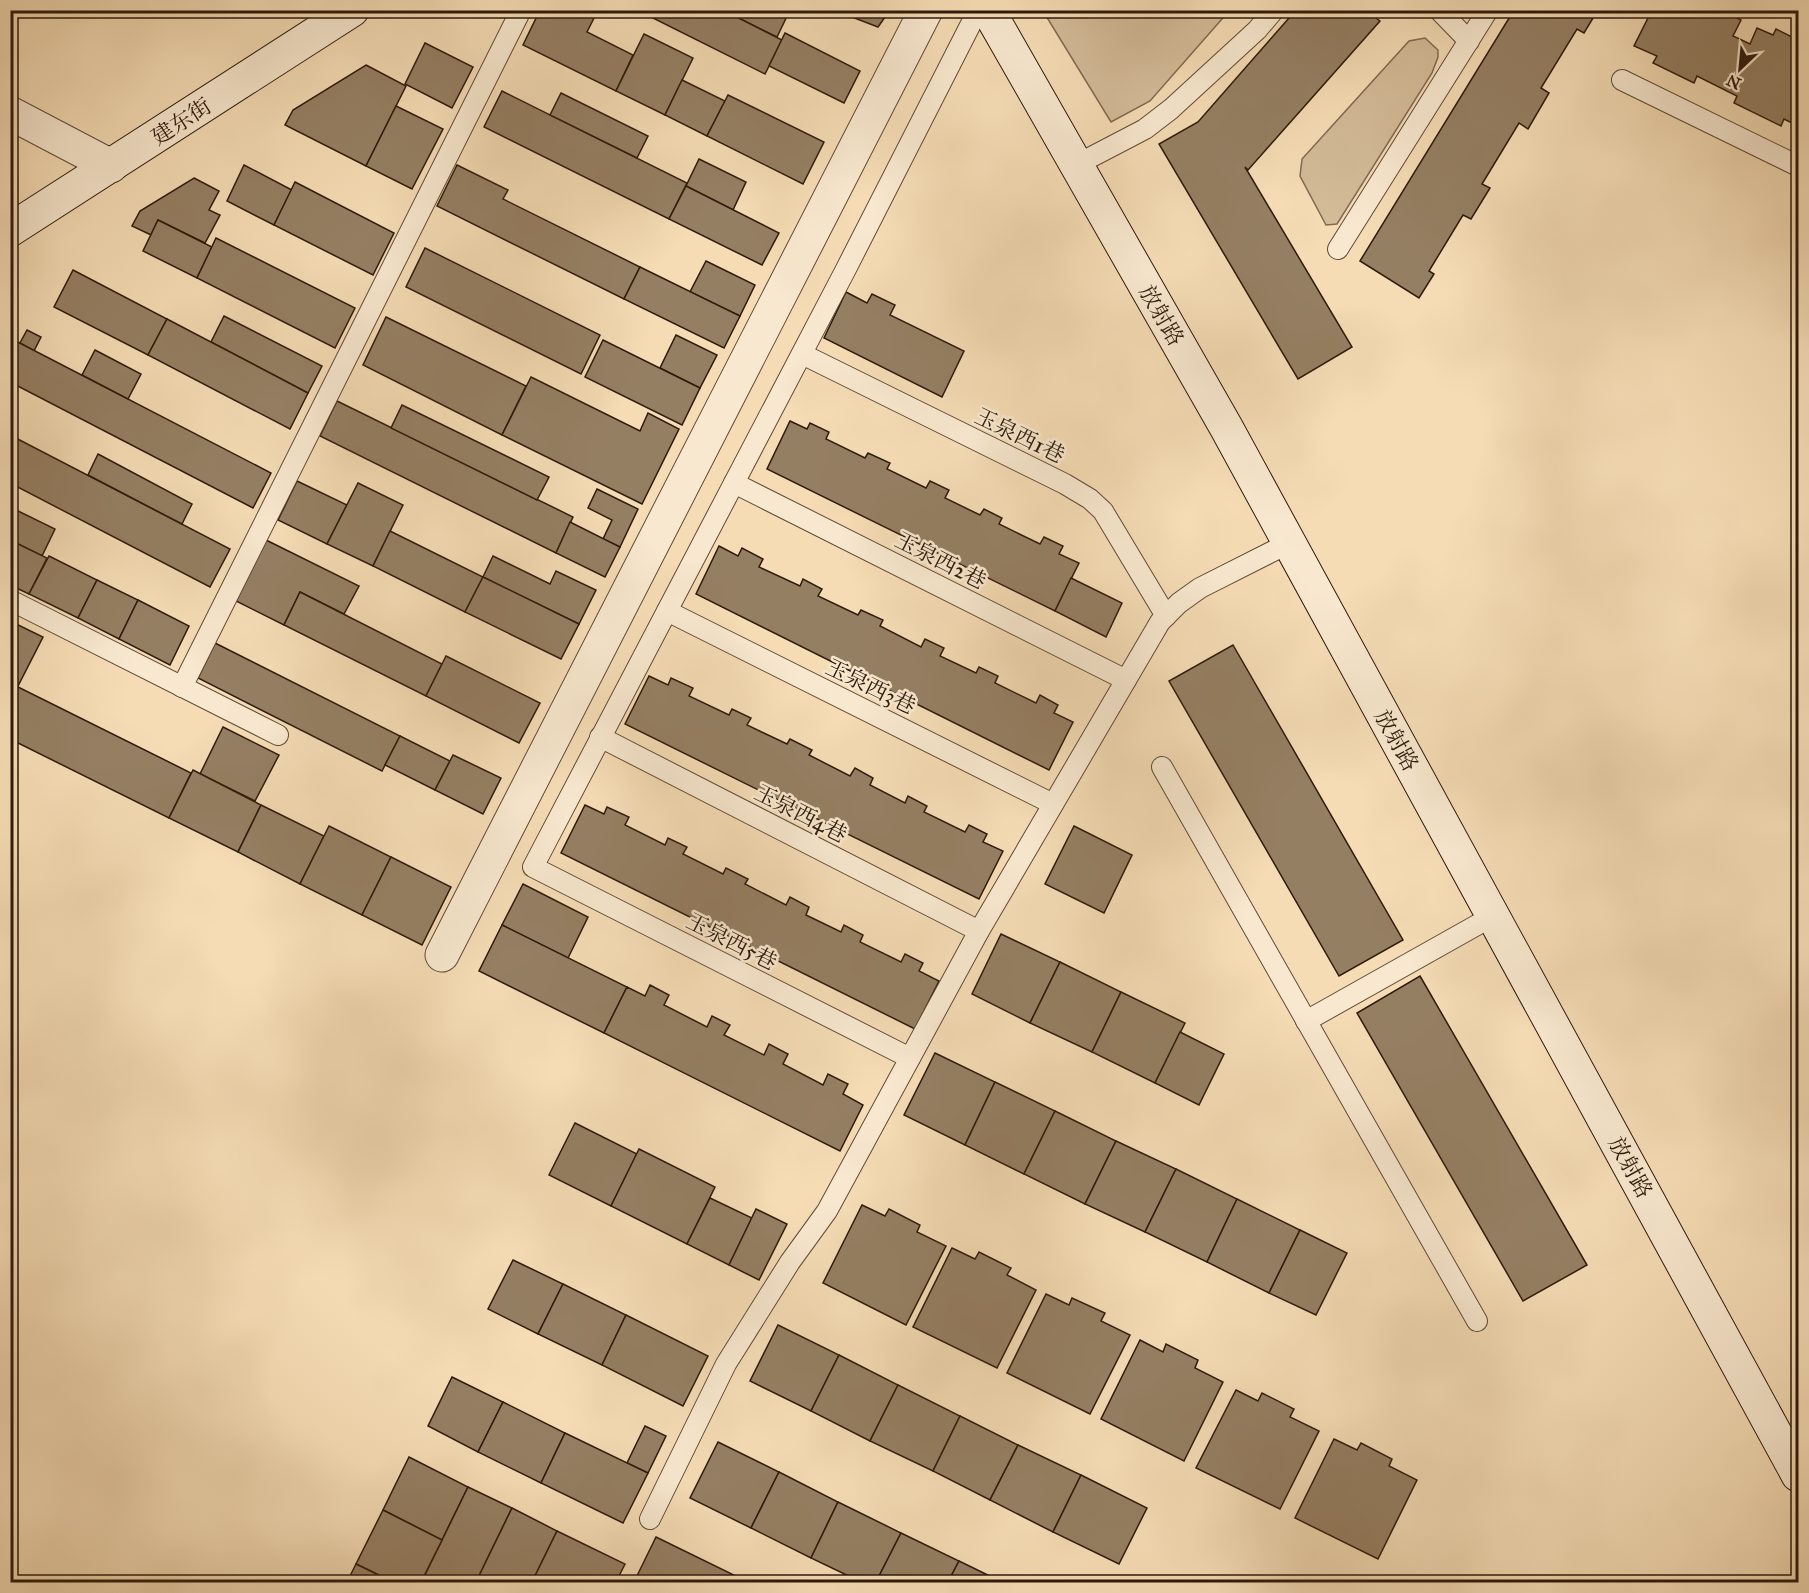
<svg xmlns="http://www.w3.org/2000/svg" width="1809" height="1593" font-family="'IM FELL Great Primer','Noto Serif SC',serif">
<rect width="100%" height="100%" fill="#f5dcb5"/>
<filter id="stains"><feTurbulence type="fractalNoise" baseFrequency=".00333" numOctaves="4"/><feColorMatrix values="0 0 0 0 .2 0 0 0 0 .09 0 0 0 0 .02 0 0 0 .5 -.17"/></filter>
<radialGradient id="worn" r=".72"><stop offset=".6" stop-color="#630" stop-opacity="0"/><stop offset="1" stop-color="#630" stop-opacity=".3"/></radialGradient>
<g fill="#d3bb98" stroke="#806a52" stroke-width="1.5">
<polygon points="1043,11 1229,11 1150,101 1111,122"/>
<polygon points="1425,38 1438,50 1438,57 1432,73 1337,224 1326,225 1300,176 1302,159 1409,41"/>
</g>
<g fill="#957f63" stroke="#2e1a0b" stroke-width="1.5">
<polygon points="540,10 585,10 595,16 587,32 633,55 616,91 523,45"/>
<polygon points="637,10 723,10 782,40 765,74"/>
<polygon points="723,10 790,10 777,37"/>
<polygon points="846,10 890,10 878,27 849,16"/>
<polygon points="1296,10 1375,10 1372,15 1380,21 1248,170 1245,167 1352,347 1298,379 1159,144 1198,122"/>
<polygon points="1514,10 1593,10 1596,13 1584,33 1577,29 1541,88 1549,93 1528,129 1519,123 1482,184 1490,188 1471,219 1463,215 1429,271 1434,274 1419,298 1360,261"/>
<polygon points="1652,10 1723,10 1741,20 1733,36 1750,44 1757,28 1773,35 1776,29 1798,40 1798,126 1784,119 1781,126 1734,103 1737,96 1697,76 1694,83 1653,63 1657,56 1634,46"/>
<polygon points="785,33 860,71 844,103 769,66"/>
<polygon points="644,34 693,58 665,115 616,91"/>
<polygon points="425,43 473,67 452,108 405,84"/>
<polygon points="366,65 406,86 366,166 285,125 293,110"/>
<polygon points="682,80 725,101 707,136 665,115"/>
<polygon points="502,91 687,183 669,219 484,127"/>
<polygon points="561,93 648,136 637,158 550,115"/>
<polygon points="728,95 824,142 803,184 707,136"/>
<polygon points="396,106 443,129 412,189 366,166"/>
<polygon points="699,159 746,182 733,210 686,186"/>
<polygon points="244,165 292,190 274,225 227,201"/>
<polygon points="457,165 508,190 503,199 640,267 624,299 437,206"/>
<polygon points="194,178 219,191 209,210 220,215 205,243 158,220 151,235 132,226 140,211"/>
<polygon points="295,182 394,233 373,275 274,225"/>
<polygon points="686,186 779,233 762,265 669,219"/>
<polygon points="158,220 212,247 197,278 143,251"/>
<polygon points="216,238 355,308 335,348 197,278"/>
<polygon points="425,248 600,335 581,374 406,287"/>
<polygon points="706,261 755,285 740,316 690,292"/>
<polygon points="640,267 740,316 724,348 624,299"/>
<polygon points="73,270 167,319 148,355 54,307"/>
<polygon points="846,292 867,303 872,294 895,305 890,315 964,351 942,397 824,338"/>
<polygon points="224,316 322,366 308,393 211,342"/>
<polygon points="386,317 526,386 502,435 363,365"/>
<polygon points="167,319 308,393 290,429 148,355"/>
<polygon points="27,330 41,337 34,351 20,343"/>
<polygon points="676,335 717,355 700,388 660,368"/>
<polygon points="10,338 271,473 253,508 10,382"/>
<polygon points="603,340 700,388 682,425 585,377"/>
<polygon points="95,350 141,374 128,399 82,375"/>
<polygon points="531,377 640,431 648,413 679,429 642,504 502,435"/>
<polygon points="337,401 573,517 556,553 320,436"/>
<polygon points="402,405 549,477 537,500 391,428"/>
<polygon points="790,421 807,429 810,423 829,432 826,439 865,458 868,453 890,463 887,469 926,488 930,481 949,490 945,498 980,515 984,509 1002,518 999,524 1040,544 1044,537 1063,546 1059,554 1079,563 1055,611 767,469"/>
<polygon points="10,435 230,549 210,587 10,483"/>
<polygon points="98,454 192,504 182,524 88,475"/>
<polygon points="297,481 347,505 327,544 278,520"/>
<polygon points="358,483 403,505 373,566 327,544"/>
<polygon points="597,489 638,509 620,547 603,539 612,520 588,508"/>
<polygon points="14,509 55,529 42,556 10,540 10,516"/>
<polygon points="570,522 620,547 605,577 556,553"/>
<polygon points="390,531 483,577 465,612 373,566"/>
<polygon points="10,540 47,558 29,594 10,585"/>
<polygon points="266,540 359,586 344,614 300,592 284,625 236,601"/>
<polygon points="719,546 738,556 742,548 763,559 759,567 800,586 803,579 822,589 818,596 858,615 861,610 883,620 880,626 921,647 925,639 944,648 940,656 976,673 979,667 998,676 995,683 1036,703 1040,695 1058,705 1054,713 1073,722 1049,770 696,594"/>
<polygon points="49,556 97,580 78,618 29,594"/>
<polygon points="493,556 550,584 556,571 596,590 579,624 483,577"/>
<polygon points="483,577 579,624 561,659 465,612"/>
<polygon points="1071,578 1122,603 1106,637 1055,611"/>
<polygon points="97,580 138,600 119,639 78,618"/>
<polygon points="300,592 442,664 426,696 284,625"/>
<polygon points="138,600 189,626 170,665 119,639"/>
<polygon points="10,621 43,637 18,686 10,683"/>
<polygon points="215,643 400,736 382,771 198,678"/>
<polygon points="1233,645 1403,940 1339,976 1169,681"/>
<polygon points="446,656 540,703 519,743 426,696"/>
<polygon points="649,676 668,685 671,678 693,688 689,696 729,715 732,709 751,718 747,725 787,744 790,739 812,750 809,755 850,776 855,768 873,778 870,785 905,803 908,796 927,806 924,812 965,832 969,825 987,834 983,842 1003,851 979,899 625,724"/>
<polygon points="10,683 191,773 169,818 10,739"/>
<polygon points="223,727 279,755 255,801 200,774"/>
<polygon points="400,736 450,761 435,790 385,765"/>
<polygon points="453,755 501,778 483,814 435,790"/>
<polygon points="193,770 261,805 238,852 169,818"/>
<polygon points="261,805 324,836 300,884 238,852"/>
<polygon points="585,805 604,814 607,807 629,817 625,825 665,845 668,838 687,847 683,854 723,874 726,868 748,879 745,884 786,905 790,897 809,907 806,915 841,932 844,925 863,935 860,942 901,962 905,954 923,963 919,971 939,981 915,1029 561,853"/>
<polygon points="329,826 391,857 362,915 300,884"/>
<polygon points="1074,826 1132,855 1104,913 1045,884"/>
<polygon points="391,857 451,887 422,945 362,915"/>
<polygon points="523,884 588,917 568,958 502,925"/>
<polygon points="502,925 627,987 604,1033 479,971"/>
<polygon points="1001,934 1060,962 1030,1023 972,994"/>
<polygon points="1060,962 1121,992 1092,1052 1030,1023"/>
<polygon points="1420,976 1587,1265 1523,1301 1357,1013"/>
<polygon points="650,985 669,995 664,1005 707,1027 712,1016 730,1025 724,1035 764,1055 769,1044 788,1054 783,1064 823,1085 828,1074 848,1084 843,1094 863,1105 840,1151 604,1033 627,987 645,996"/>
<polygon points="1121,992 1185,1023 1155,1083 1092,1052"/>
<polygon points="1180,1032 1224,1054 1199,1105 1155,1083"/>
<polygon points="935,1053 995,1082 965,1145 904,1115"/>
<polygon points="995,1082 1055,1111 1024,1174 965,1145"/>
<polygon points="1055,1111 1116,1141 1085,1204 1024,1174"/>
<polygon points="575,1123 637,1154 611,1206 549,1175"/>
<polygon points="1116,1141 1176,1169 1145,1232 1085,1204"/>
<polygon points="639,1149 715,1187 687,1244 611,1206"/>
<polygon points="1176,1169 1237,1199 1207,1262 1145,1232"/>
<polygon points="710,1198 752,1218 729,1265 687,1244"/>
<polygon points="1237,1199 1300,1230 1269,1293 1207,1262"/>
<polygon points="862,1205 885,1216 889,1209 920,1225 917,1232 946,1246 906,1325 823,1283"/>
<polygon points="756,1209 787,1224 759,1280 729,1265"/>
<polygon points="1300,1230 1347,1253 1316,1315 1269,1293"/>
<polygon points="952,1248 975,1259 979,1252 1011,1268 1007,1275 1036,1290 997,1368 913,1327"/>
<polygon points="513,1260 563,1284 538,1334 488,1309"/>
<polygon points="563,1284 626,1315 602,1365 538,1334"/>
<polygon points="1046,1294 1069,1305 1072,1298 1105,1313 1101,1321 1130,1335 1090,1414 1007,1373"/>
<polygon points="626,1315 708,1356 683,1406 602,1365"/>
<polygon points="778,1325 839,1355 811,1411 750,1381"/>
<polygon points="1140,1340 1163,1352 1166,1344 1198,1360 1195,1368 1223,1382 1184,1461 1101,1419"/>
<polygon points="839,1355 898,1385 870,1441 811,1411"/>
<polygon points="452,1377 503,1402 478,1452 428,1426"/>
<polygon points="898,1385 960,1416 933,1471 870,1441"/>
<polygon points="1236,1390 1258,1401 1262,1393 1294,1409 1290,1417 1319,1431 1280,1509 1196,1468"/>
<polygon points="503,1402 565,1433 541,1483 478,1452"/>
<polygon points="960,1416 1018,1445 990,1500 933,1471"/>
<polygon points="645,1426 666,1436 648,1473 627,1463"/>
<polygon points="565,1433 648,1473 623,1523 541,1483"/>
<polygon points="1334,1439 1357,1450 1361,1443 1392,1459 1389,1466 1417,1480 1378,1559 1295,1518"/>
<polygon points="718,1442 779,1472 751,1528 690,1498"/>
<polygon points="1018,1445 1081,1475 1053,1532 990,1500"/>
<polygon points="409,1457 468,1487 442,1540 383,1510"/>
<polygon points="779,1472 838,1502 811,1558 751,1528"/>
<polygon points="1081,1475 1147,1508 1119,1564 1053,1532"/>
<polygon points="468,1487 512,1508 476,1582 429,1582 423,1579"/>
<polygon points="838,1502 901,1533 876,1582 861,1582 811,1558"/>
<polygon points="512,1508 557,1531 532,1582 476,1582"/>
<polygon points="383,1510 442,1540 421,1582 393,1582 356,1564"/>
<polygon points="557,1531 625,1564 616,1582 532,1582"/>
<polygon points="901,1533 959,1561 948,1582 876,1582"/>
<polygon points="656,1537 740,1578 738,1582 634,1582"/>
<polygon points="959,1561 1002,1582 948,1582"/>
<polygon points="356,1564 393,1582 347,1582"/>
</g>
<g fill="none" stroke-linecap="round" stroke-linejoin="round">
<defs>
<g id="lane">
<polyline points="1439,10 1469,41"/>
<polyline points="1622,80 1798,166"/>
<polyline points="1076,165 1145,129 1171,109 1257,30 1274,10"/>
<polyline points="1338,249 1488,10"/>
<polyline points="802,354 1065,484 1090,499 1103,511 1166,616"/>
<polyline points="734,483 1126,680"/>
<polyline points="10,600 278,735"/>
<polyline points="667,611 1053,804"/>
<polyline points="182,687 521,10"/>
<polyline points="600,737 979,931"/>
<polyline points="1162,767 1477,1321"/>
<polyline points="1306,1021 1493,916"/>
<polyline points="910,1058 533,867 846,269 978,10"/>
<polyline points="650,1519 726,1364 790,1262 827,1211 979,931 1160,622 1179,603 1200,588 1289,543"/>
</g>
<g id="street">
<polyline points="10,113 111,166"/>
<polyline points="442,955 926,10"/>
</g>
<g id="secondary">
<polyline points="988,10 1226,427 1798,1475"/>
<polyline points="10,230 352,10"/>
</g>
</defs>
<use href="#lane" stroke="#604a36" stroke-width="22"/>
<use href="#street" stroke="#604a36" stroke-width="35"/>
<use href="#secondary" stroke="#2e1a0b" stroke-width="35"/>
<use href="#lane" stroke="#f8e8cf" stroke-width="20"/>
<use href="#street" stroke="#f8e8cf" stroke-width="33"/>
<use href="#secondary" stroke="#f8e8cf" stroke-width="33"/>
</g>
<g text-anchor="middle" stroke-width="5" stroke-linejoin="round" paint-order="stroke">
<g font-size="22" fill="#2e1a0b" stroke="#f8e8cf">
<text transform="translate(181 121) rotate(-33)" y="8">建东街</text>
<text transform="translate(1162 315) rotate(60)" y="8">放射路</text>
<text transform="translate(1020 435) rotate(26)" y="8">玉泉西1巷</text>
<text transform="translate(941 560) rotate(27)" y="8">玉泉西2巷</text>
<text transform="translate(871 686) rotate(26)" y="8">玉泉西3巷</text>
<text transform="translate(1397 740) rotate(61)" y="8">放射路</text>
<text transform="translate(801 813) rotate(27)" y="8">玉泉西4巷</text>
<text transform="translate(732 941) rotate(27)" y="8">玉泉西5巷</text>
<text transform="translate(1631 1167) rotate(61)" y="8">放射路</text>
</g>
</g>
<rect width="1809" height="1593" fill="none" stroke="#f5dcb5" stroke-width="36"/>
<rect x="12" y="12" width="1785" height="1569" fill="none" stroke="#2e1a0b" stroke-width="3"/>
<rect x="18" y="18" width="1773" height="1557" fill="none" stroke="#2e1a0b" stroke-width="1.5"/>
<g transform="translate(1740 69) rotate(206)" stroke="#f8e8cf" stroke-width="4.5" paint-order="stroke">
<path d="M0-4.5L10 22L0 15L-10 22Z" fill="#2e1a0b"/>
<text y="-9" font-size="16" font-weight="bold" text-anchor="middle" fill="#2e1a0b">N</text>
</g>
<rect width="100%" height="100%" filter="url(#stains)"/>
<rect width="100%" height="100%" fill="url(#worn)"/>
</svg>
